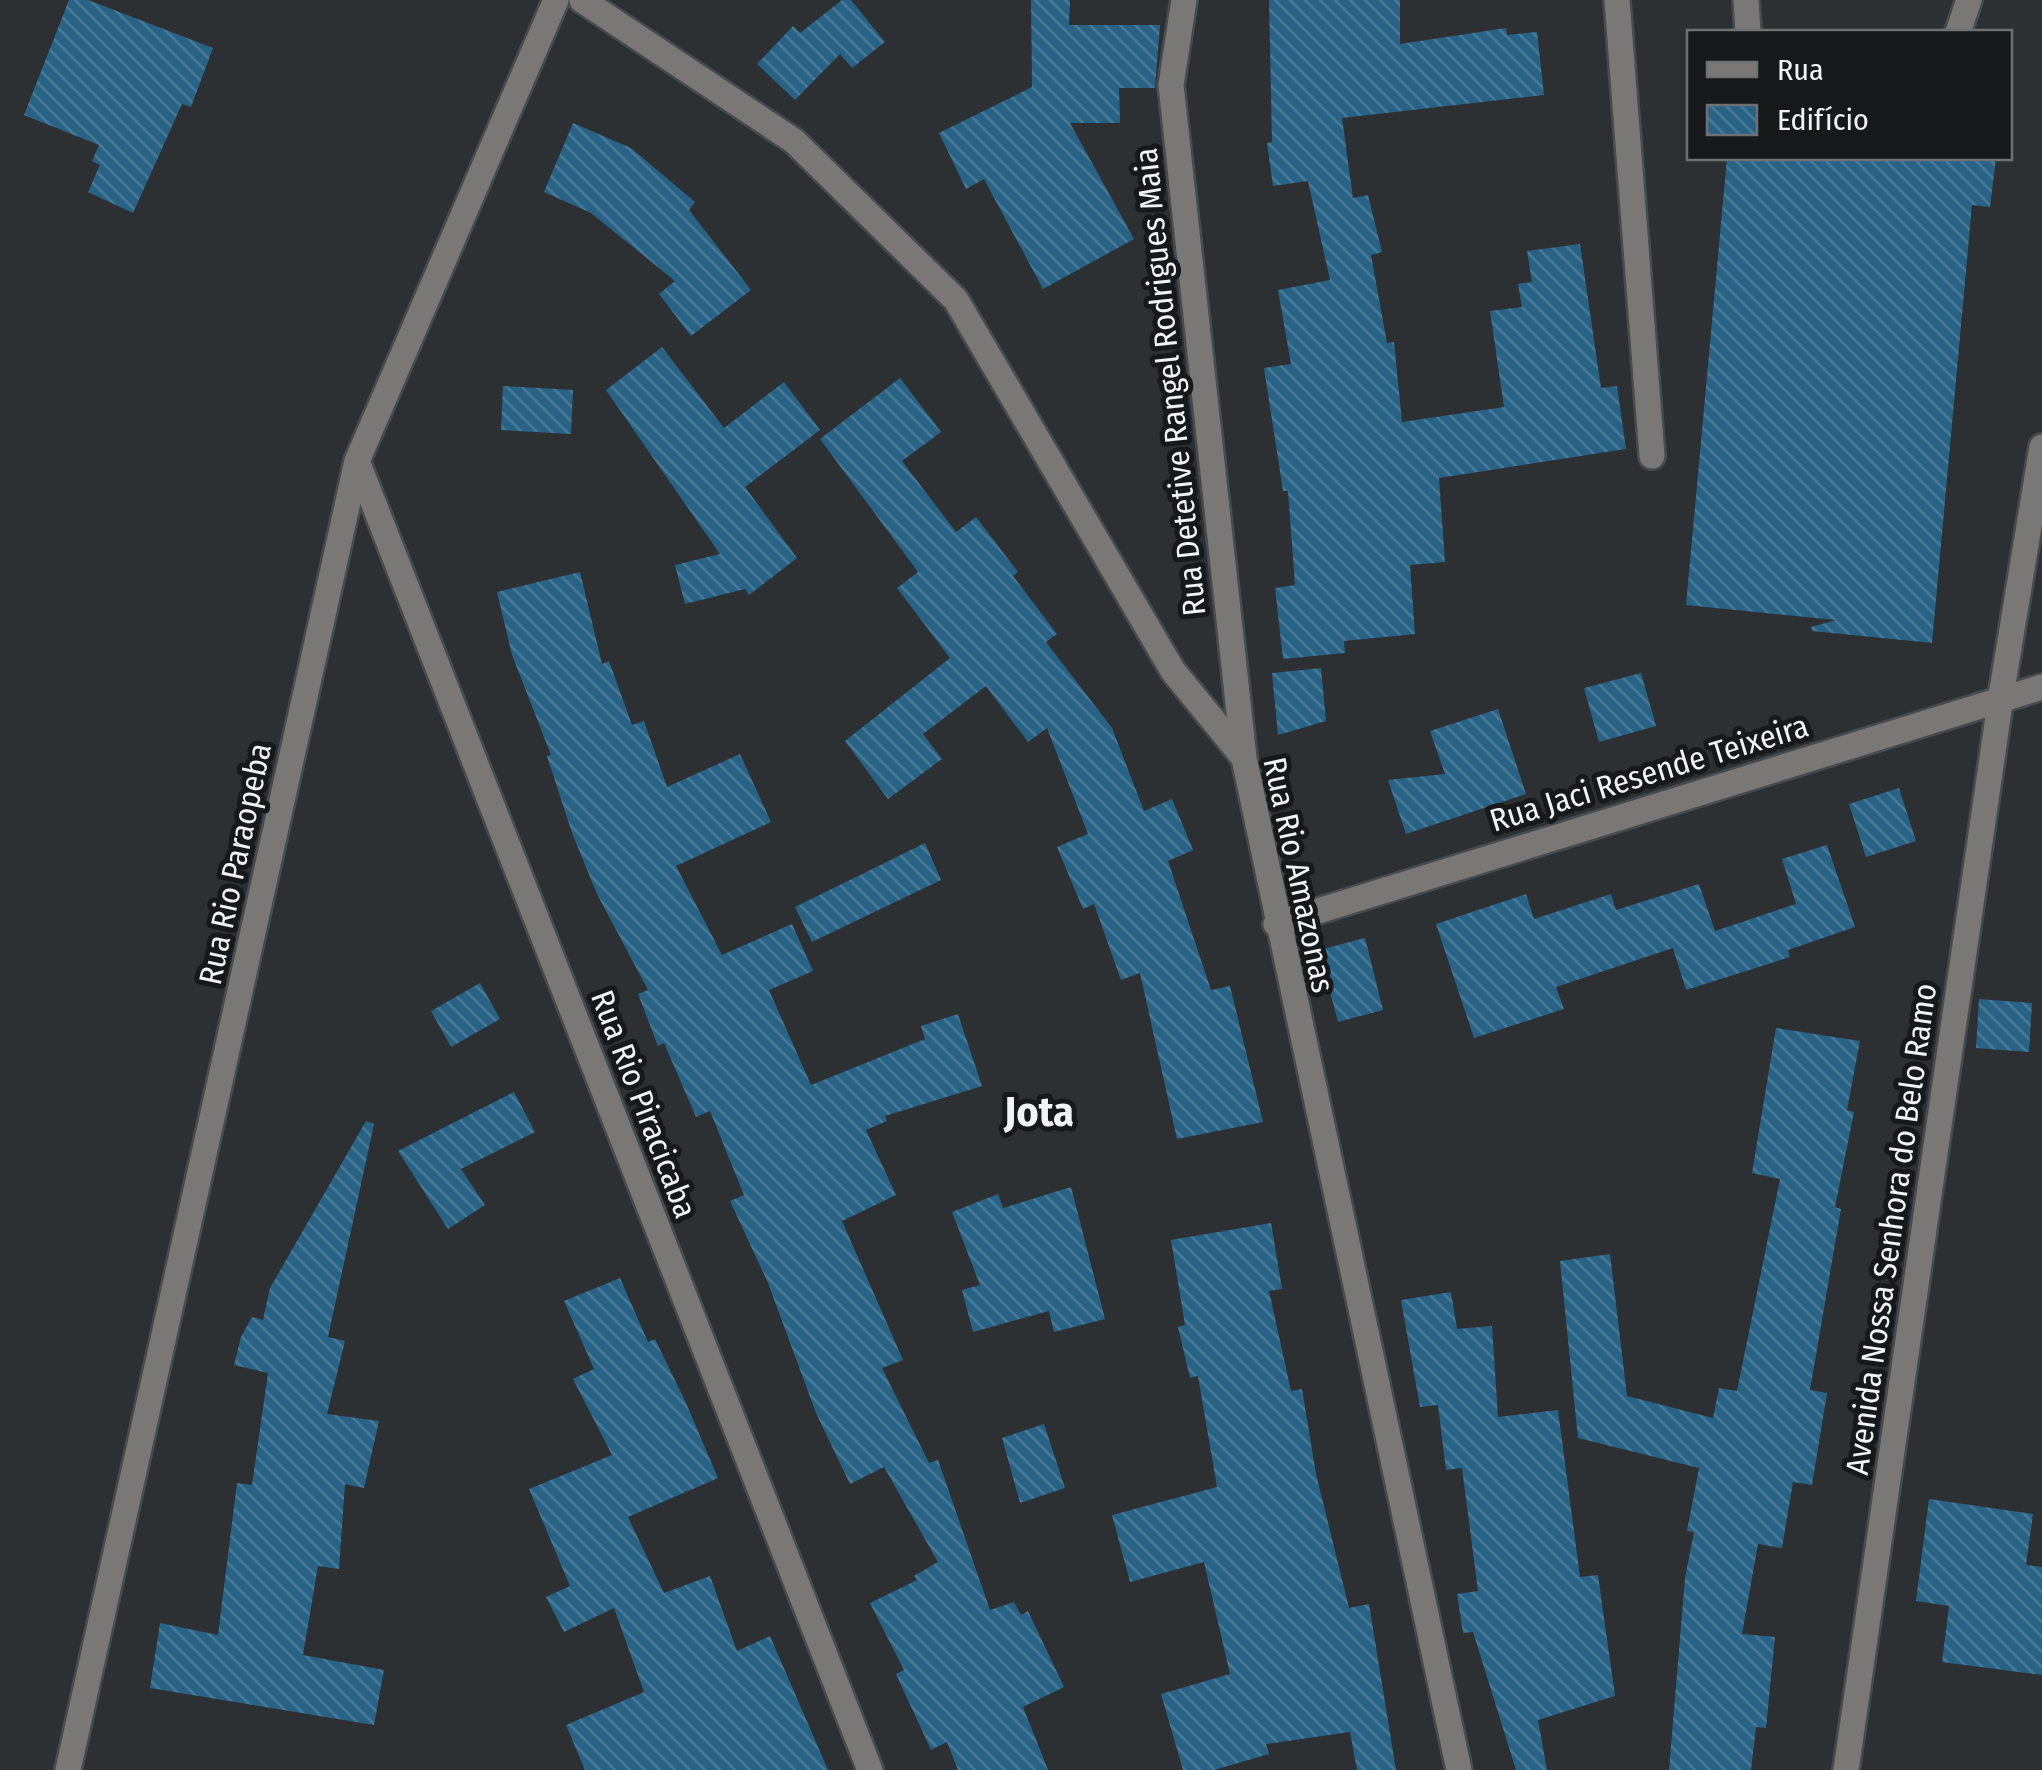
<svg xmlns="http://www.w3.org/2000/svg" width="2042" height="1770" viewBox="0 0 2042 1770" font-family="'Fira Sans Condensed',sans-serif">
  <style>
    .building { fill: url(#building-back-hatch) }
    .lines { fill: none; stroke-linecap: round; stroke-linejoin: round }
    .minor-casing { stroke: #484b4e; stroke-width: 30 }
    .minor { stroke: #7a7876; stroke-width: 25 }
    .labels { text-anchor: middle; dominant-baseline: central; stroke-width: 10; stroke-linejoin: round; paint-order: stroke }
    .street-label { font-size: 32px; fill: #f1f4f6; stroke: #161819 }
    .district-label { font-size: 42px; font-weight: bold; fill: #f1f4f6; stroke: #161819 }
  </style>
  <defs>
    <pattern id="building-back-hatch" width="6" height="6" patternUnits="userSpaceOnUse" patternTransform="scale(2.5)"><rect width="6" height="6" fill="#286386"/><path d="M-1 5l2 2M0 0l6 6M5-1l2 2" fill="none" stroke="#487a98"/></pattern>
  </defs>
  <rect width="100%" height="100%" fill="#2c3033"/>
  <path class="building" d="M69,0H88L213,48L191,107L182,104L133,213L88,192L100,165L92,161L99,145L24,115Z
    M842,0H851L885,42L852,68L840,54L795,100L757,64L793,26L800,33Z
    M1031,0H1070L1069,25H1160L1155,88H1119L1120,123H1070L1134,239L1043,289L984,179L966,189L939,133L1032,87Z
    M1269,0H1400V44L1506,28L1507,35L1537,32L1544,95L1342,118L1353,198L1368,195L1382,252L1371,255L1387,343L1394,342L1402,422L1504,407L1490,311L1522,307L1518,284L1532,282L1527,251L1580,244L1601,388L1617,386L1626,449L1439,478L1445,562L1410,565L1415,634L1344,641L1345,653L1283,659L1275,588L1295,585L1288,491H1283L1264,368L1291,364L1278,290L1330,280L1308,181L1273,186L1267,143L1272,142Z
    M573,123L631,148L695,202L689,210L751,290L691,336L659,294L675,281L591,213L544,192Z
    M1727,158H1996L1990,207L1972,205L1932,643L1812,631L1811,627L1836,620L1686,605Z
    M662,347L724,428L784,382L820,430L745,487L797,558L749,595L745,589L685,604L675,565L720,554L606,390Z
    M900,378L941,432L902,461L956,532L976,517L1018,572L1013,576L1057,634L1046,642L1112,728L1144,811L1172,799L1193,850L1168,861L1211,990L1230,986L1263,1122L1177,1139L1140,973L1121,980L1094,904L1083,909L1057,847L1088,834L1047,728L1028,742L986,686L923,734L942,759L888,799L845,741L950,658L897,588L918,572L820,439Z
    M503,386L573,390L571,434L501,430Z
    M580,572L602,664L609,661L632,725L644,721L667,787L740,754L771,822L676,866L722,955L792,924L813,971L769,990L811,1085L925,1039L921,1026L958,1014L982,1086L885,1116L887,1121L866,1130L896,1195L842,1221L903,1360L882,1368L929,1463L938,1460L990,1610L1014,1602L1021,1615L1028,1611L1064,1687L1023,1707L1048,1770H958L947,1742L931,1750L896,1674L904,1670L870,1603L917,1580L914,1576L938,1562L884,1467L850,1484L816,1413L768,1283L730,1201L744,1195L710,1111L696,1117L664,1043L658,1046L638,994L648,990L597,894L572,833L547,756L551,755L512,655L497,592Z
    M1321,668L1326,721L1278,735L1272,673Z
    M1641,673L1656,726L1599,742L1584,688Z
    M1498,709L1526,794L1406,834L1388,780L1445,774L1430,731Z
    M1899,788L1916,841L1866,857L1849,804Z
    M925,843L941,880L812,942L795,907Z
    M1827,845L1855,927L1788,950L1790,957L1686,990L1673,948L1556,987L1564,1009L1474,1038L1436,924L1526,894L1534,919L1611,894L1616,910L1699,884L1715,931L1796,904L1782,859Z
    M1365,938L1383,1010L1338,1022L1319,950Z
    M480,983L500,1019L451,1047L431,1011Z
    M1979,999L2032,1003L2029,1052L1976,1048Z
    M1776,1028L1860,1041L1847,1110L1854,1112L1835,1207L1841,1209L1810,1390L1827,1393L1812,1485L1793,1482L1782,1548L1758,1544L1742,1634L1775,1637L1766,1728L1756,1727L1751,1770H1669L1685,1578L1694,1532L1687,1531L1699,1468L1578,1438L1560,1261L1610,1254L1627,1396L1713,1418L1719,1388L1737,1391L1780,1179L1752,1173Z
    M514,1092L535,1132L461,1169L485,1205L448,1229L398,1151Z
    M366,1121L374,1124L328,1337L345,1341L327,1414L379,1421L364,1488L345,1484L339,1569L318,1566L303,1655L384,1670L374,1725L150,1688L160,1623L218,1635L237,1483L252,1485L268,1373L234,1365L241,1337L252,1317L263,1320L270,1288Z
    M1071,1187L1105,1319L1054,1332L1049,1311L973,1332L962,1290L980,1285L952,1212L998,1194L1003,1208Z
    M1271,1223L1282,1289L1269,1291L1291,1391L1302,1389L1316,1474L1349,1608L1369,1604L1396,1770H1357L1350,1732L1266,1744L1269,1754L1214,1770H1183L1161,1694L1230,1674L1204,1562L1130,1582L1112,1515L1217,1487L1198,1376L1190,1378L1178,1327L1185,1325L1171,1240Z
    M620,1278L648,1342L655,1339L686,1403L718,1478L628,1517L664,1593L710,1576L737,1651L770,1636L828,1770H585L566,1725L644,1692L614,1608L564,1632L546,1597L570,1586L529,1489L612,1455L573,1379L594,1369L564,1301Z
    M1451,1292L1457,1329L1492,1326L1498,1417L1558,1410L1580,1577L1598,1575L1615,1696L1538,1720L1547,1770H1516L1473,1632L1463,1633L1457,1594L1478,1591L1462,1468L1446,1470L1438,1405L1420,1407L1401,1300Z
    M1044,1424L1065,1488L1020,1503L1002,1438Z
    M1929,1499L2033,1514L2026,1565L2042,1567V1675L1942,1662L1949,1606L1916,1601Z"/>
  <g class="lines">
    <defs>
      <path id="minor" d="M582,0L794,141L956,300L1173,671L1244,758L1459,1770
        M1184,0L1171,85L1244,758
        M1617,0L1652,456
        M1746,0L1748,32
        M1958,32L1969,0
        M357,461L870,1770
        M1276,924L2042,687
        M68,1770L357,461L556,0
        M1846,1770L2001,696L2042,447"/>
    </defs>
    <use href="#minor" class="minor-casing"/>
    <use href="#minor" class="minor"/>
  </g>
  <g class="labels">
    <g class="street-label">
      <text transform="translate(1170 382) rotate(-96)">Rua Detetive Rangel Rodrigues Maia</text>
      <text transform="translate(1649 773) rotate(-17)">Rua Jaci Resende Teixeira</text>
      <text transform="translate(235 864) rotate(-78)">Rua Rio Paraopeba</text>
      <text transform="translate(1299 875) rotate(78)">Rua Rio Amazonas</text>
      <text transform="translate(644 1104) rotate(69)">Rua Rio Piracicaba</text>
      <text transform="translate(1891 1229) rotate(-82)">Avenida Nossa Senhora do Belo Ramo</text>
    </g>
    <g class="district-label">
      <text x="1039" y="1112">Jota</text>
    </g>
  </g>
  <rect x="1687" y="30" width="325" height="130" fill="#161819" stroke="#6e7071" stroke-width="2.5"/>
  <rect x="1707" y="62" width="50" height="15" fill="#7a7876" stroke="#6e7071" stroke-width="2.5"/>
  <text x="1777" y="80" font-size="30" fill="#f1f4f6">Rua</text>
  <rect x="1707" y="105" width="50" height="30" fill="url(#building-back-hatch)" stroke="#6e7071" stroke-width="2.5"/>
  <text x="1777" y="130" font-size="30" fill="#f1f4f6">Edifício</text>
</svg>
